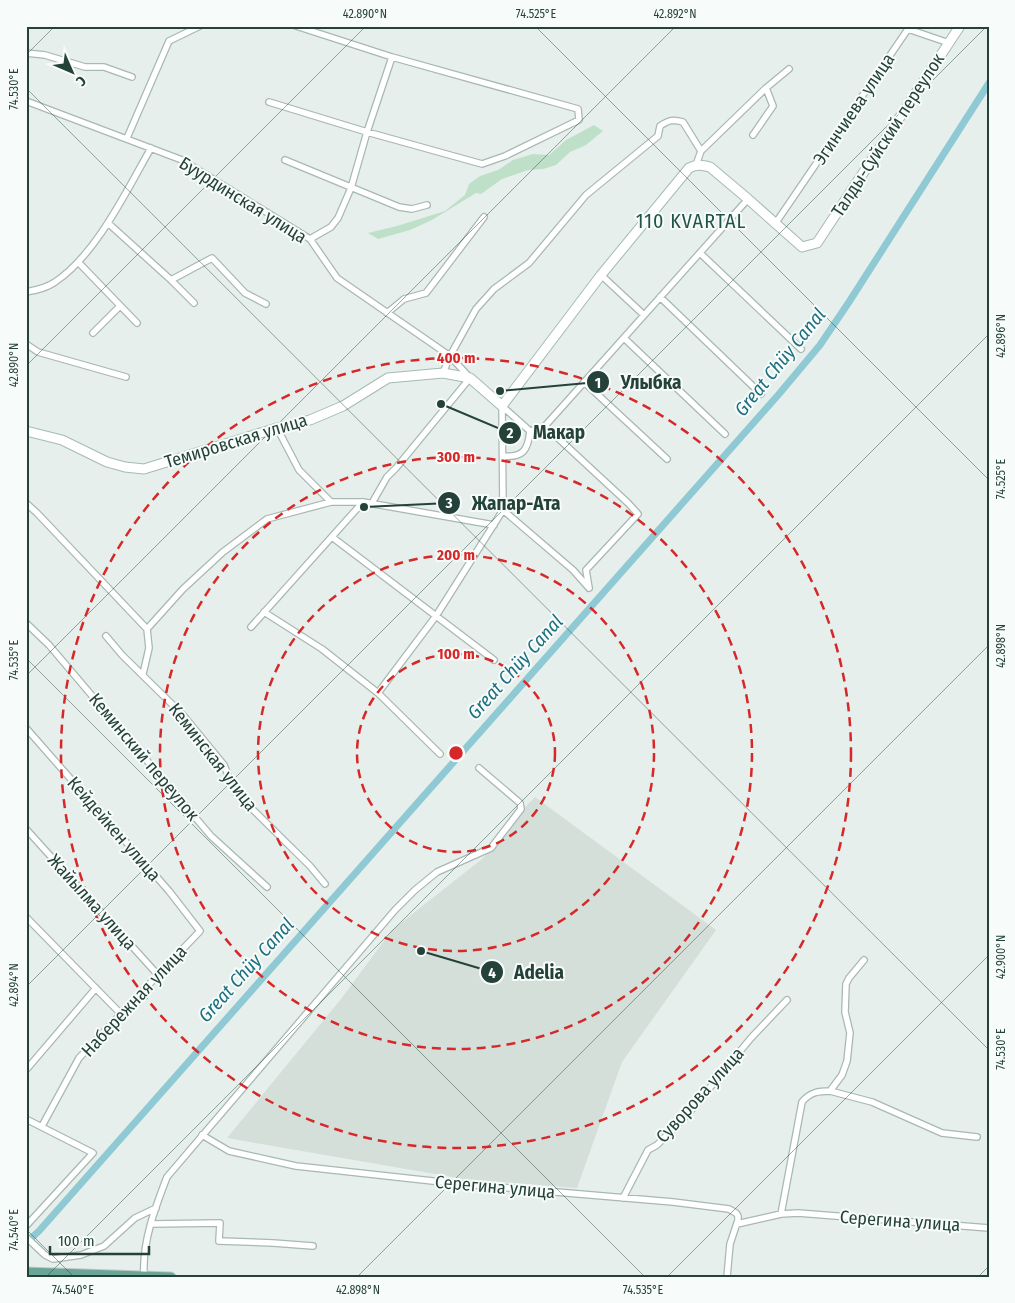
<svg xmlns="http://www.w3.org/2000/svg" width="1015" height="1303" viewBox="0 0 1015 1303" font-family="'Fira Sans Condensed',sans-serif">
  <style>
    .built { fill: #d4dfda }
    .green { fill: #bfe0c8 }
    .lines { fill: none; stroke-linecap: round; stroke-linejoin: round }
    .canal { stroke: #8ec9d4; stroke-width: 7 }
    .street-casing { stroke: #a8b8b2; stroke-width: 8 }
    .secondary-casing { stroke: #a4bbb3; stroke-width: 11 }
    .primary-casing { stroke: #c2cac8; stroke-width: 11 }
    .street { stroke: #fff; stroke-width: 5.5 }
    .secondary { stroke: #fff; stroke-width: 9 }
    .primary { stroke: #6aa596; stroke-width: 9 }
    .ticks { fill: none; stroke: #24423a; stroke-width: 1; stroke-opacity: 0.45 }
    .ring { fill: none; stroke: #d62828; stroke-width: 2.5; stroke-dasharray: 9 6 }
    .labels { text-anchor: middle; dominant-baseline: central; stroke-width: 4; stroke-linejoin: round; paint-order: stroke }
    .street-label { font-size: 18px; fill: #24423a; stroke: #f7fbf9 }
    .water-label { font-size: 19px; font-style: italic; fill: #1c6f80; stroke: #f7fbf9 }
    .quarter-label { font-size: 20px; letter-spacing: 1px; fill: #1f5548; stroke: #f7fbf9 }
    .centre { fill: #d62828; stroke: #f7fbf9; stroke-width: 2.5 }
    .ring-label { font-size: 15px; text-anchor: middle; font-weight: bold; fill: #d62828; stroke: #f7fbf9; stroke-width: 4; stroke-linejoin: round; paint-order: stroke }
    .leader { fill: none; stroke: #24423a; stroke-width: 2 }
    .callout-dot { fill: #24423a; stroke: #f7fbf9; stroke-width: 2 }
    .mark-label { font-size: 15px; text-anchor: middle; font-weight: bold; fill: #fff }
    .callout-label { font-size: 19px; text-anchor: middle; font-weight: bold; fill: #24423a; stroke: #f7fbf9; stroke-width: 4; stroke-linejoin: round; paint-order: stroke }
    .neatline { fill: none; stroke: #24423a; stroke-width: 2 }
    .ticks-label { font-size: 12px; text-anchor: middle; fill: #24423a }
  </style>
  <rect width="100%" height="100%" fill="#e6efeb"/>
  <path class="built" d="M535,797L716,930L622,1062L577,1188L464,1179L227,1138L341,999L392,930L482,859L497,843L521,811Z"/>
  <path class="green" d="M594,125L603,131L586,145L570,152L556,165L543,169L528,170L502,179L481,194L476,193L432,220L410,230L378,239L368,233L397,226L445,211L465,195L469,184L480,176L498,170L513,160L533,154L549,155L566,140Z"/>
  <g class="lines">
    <path class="canal" d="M26,1243L39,1231L779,394L820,345L849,302L989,83"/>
    <defs>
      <path id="street" d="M26,53L45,55L85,67H104L132,77
        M26,101L182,160L310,239L337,278L450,356L470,378L396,468L387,477L372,503
        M269,102L367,132L482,164L505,156L579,120L578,109L392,57L296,26
        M753,135L773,106L766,88
        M127,138L169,41L200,26
        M285,160L399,207L412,209L427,205
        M696,165L701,151L766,88L789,69
        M108,223L171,280L194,303
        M775,224L908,29L949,43
        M310,239L331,227L338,218L351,188L367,132L392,57
        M700,253L801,349
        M79,263L137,323
        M601,275L644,315
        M171,280L212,258L245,293L266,304
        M26,292C36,290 47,288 55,282C96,255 127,190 151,148
        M660,297L761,394
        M387,313L404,299L426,293L484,217
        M93,333L120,306
        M624,338L725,434
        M26,344L38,352L126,377
        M443,373L450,356L476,309L494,289L529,263L586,195L658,136L660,126C669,120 673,119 683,122L701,151
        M584,382L667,459
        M502,406L530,431
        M545,426L628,503L638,514L586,570L589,588
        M277,428L299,470L331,502
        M530,431L545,426L748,199
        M503,456C523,458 528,450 530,431
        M26,503L37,513L147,629L149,648L143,674
        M503,510L573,570L589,588
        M332,537L494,660
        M264,612L322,649L378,693L440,754
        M26,623L49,645L211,836L267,887
        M251,627L363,502
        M147,629L183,589L223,552L267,519L331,502H363L494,525
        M106,636L122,655L183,715L224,765L235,792L310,866L325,884
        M378,693L436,616L503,510L502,406
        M26,728L169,891L200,931L79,1058L42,1126
        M26,829L158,975
        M26,917L121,1014
        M26,1070L96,988
        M830,1091L872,1102L942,1133L977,1137
        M26,1119L93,1153L26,1226
        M202,1135L229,1151L296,1166L451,1183L673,1202L729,1209L736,1213L738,1216V1220L730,1244L727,1277
        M623,1198L648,1150L657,1145L688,1114L751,1038L787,1000
        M781,1214L802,1102C810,1092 819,1091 830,1091L842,1075L847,1061L850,1033L845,1012L846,984L849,978L864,960
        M151,1224L220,1223L219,1241L273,1243L313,1246
        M737,1224L781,1214L798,1213L989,1228
        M26,1237L45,1255L53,1259L81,1255L104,1246L135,1218L156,1208
        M144,1276C142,1242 155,1208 167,1177L395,910L415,890L437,872L491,848L521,809L520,803L479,768"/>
      <path id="secondary" d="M26,431L62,440L107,462L125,467L144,469L277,428L310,420L343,406L388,378L443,373L470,378L502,406L601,275L689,168C697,164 702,165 710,167L748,199L802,247L817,243L960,26"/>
      <path id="primary" d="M26,1272L171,1277"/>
    </defs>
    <use href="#street" class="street-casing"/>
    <use href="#secondary" class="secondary-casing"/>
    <use href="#primary" class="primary-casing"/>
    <use href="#street" class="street"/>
    <use href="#secondary" class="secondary"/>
    <use href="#primary" class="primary"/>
  </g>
  <path class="ticks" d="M535,26L989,480M26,55L55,26M26,88L989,1050M26,366L366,26M26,658L645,1277M26,676L676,26M26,987L987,26M26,1229L74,1277M46,1277L989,334M357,1277L989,645M667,1277L989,955M978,1277L989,1266"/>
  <g class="ring">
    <circle cx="456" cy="753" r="99"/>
    <circle cx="456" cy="753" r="198"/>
    <circle cx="456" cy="753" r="296"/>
    <circle cx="456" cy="753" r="395"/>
  </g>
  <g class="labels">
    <g class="street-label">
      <text transform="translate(854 109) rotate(-56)">Эгинчиева улица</text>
      <text transform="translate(888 135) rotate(-57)">Талды-Суйский переулок</text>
      <text transform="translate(243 200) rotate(32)">Буурдинская улица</text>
      <text transform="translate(236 441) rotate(-17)">Темировская улица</text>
      <text transform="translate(144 757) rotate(50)">Кеминский переулок</text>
      <text transform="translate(213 757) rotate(52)">Кеминская улица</text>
      <text transform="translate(114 829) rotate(49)">Кейдейкен улица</text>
      <text transform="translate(92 902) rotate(48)">Жайылма улица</text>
      <text transform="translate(134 1001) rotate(-47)">Набережная улица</text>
      <text transform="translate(700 1095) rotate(-48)">Суворова улица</text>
      <text transform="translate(495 1187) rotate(5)">Серегина улица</text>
      <text transform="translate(900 1221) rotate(4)">Серегина улица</text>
    </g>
    <g class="water-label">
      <text transform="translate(780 362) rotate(-51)">Great Chüy Canal</text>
      <text transform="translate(515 667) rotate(-48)">Great Chüy Canal</text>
      <text transform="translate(246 970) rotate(-48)">Great Chüy Canal</text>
    </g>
    <g class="quarter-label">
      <text x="691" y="221">110 KVARTAL</text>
    </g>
  </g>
  <circle cx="456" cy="753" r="8" class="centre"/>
  <g class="ring-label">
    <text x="456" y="363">400 m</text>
    <text x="456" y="462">300 m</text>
    <text x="456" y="560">200 m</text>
    <text x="456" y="659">100 m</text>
  </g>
  <path class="leader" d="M500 391L598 382M441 404L510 433M364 507L449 503M421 951L492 972"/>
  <g class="callout-dot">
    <circle cx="500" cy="391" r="5"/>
    <circle cx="441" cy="404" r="5"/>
    <circle cx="364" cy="507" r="5"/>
    <circle cx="421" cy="951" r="5"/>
    <circle cx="598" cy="382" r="12"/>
    <circle cx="510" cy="433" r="12"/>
    <circle cx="449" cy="503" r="12"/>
    <circle cx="492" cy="972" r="12"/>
  </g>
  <g class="mark-label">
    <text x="598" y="388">1</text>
    <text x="510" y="438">2</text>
    <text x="449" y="508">3</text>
    <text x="492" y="978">4</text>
  </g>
  <g class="callout-label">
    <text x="651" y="389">Улыбка</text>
    <text x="559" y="439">Макар</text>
    <text x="516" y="510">Жапар-Ата</text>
    <text x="539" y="979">Adelia</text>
  </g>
  <rect width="1015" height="1303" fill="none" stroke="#f7fbf9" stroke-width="55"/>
  <g transform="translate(72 72) rotate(135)" stroke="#f7fbf9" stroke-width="4" paint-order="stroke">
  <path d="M0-4L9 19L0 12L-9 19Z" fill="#24423a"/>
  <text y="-8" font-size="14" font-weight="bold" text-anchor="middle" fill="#24423a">С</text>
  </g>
  <path d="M50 1246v8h99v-8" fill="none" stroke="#24423a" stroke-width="2.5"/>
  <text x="58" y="1246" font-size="15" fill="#24423a" stroke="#f7fbf9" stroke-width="4" paint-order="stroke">100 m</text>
  <rect x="28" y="28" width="960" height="1248" class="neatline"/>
  <g class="ticks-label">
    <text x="365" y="18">42.890°N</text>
    <text x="536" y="18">74.525°E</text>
    <text x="675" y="18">42.892°N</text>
    <text transform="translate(14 89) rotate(-90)" y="4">74.530°E</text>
    <text transform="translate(1001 336) rotate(-90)" y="4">42.896°N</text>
    <text transform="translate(14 365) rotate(-90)" y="4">42.890°N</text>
    <text transform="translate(1001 479) rotate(-90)" y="4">74.525°E</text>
    <text transform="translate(1001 646) rotate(-90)" y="4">42.898°N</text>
    <text transform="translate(14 660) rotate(-90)" y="4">74.535°E</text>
    <text transform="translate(1001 957) rotate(-90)" y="4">42.900°N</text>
    <text transform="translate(14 985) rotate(-90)" y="4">42.894°N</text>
    <text transform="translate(1001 1049) rotate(-90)" y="4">74.530°E</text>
    <text transform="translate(14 1230) rotate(-90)" y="4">74.540°E</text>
    <text x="73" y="1294">74.540°E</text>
    <text x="358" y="1294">42.898°N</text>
    <text x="643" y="1294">74.535°E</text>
  </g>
</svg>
